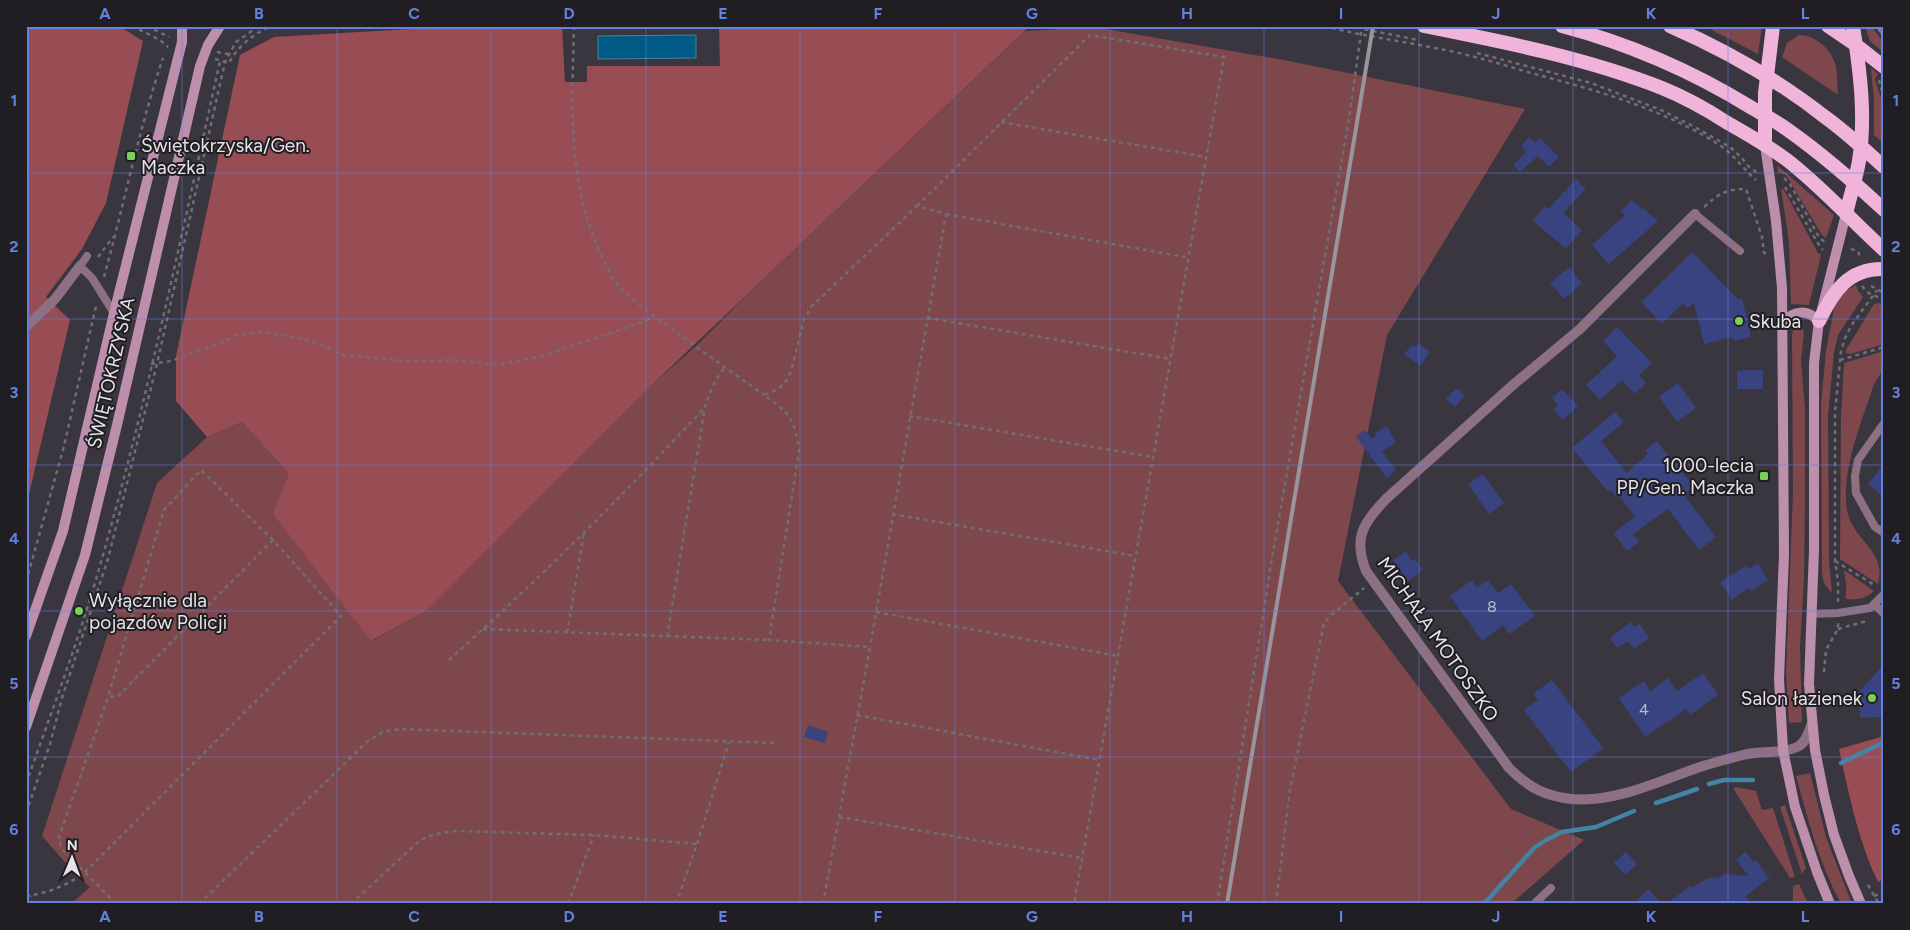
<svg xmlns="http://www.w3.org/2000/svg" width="1910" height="930" viewBox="0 0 1910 930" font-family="Figtree,sans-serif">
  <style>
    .green { fill: #7e474c }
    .forest { fill: #984c54 }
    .water { fill: #005a86; stroke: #4583a4 }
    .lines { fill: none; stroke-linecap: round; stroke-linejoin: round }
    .stream { stroke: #4583a4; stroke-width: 4.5 }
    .building { fill: #384380 }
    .path { stroke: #716d75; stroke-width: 2.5; stroke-dasharray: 4 4; stroke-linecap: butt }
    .service { stroke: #8e7083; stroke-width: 8 }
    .minor { stroke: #8e7083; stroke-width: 10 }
    .secondary { stroke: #be8fad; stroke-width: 10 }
    .trunk { stroke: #f0b4da; stroke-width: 14 }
    .rail { stroke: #98959c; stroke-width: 4 }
    .grid { fill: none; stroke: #6382de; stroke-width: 1; stroke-opacity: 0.55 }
    .poi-dot { fill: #78d258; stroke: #201e22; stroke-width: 2 }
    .labels { text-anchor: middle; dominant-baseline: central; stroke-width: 4; stroke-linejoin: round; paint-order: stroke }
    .number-label { font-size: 16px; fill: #babbcf }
    .poi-label { font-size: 19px; fill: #e6e3e9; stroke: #201e22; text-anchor: start }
    .street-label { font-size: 19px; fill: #e6e3e9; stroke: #201e22 }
    .neatline { fill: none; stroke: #6382de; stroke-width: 2 }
    .grid-label { font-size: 16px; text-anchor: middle; font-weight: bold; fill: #6382de }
  </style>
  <rect width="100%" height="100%" fill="#3a363f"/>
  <path class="green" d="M1704,26H1762L1758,54Z
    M1865,26H1871L1884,43V53L1870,41Z
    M1094,27L1284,60L1525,109L1387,335L1338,581L1511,809L1584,840L1511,904H71L90,887L79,878L42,836L157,483L207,437L242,422L289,474L372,641L428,610L653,384L696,346L751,291L1025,31Z
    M1799,35C1815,35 1830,48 1835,63C1838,72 1837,85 1838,95L1782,57L1787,43Z
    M1871,68L1878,74L1875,79L1884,108V144L1874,135V101Z
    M1777,165L1834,215L1826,238L1822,235L1788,178L1784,174L1778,172Z
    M1781,188L1784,190L1818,253L1821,255L1809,305L1791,304L1789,242Z
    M1856,285L1858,291L1863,297L1838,335L1834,352L1828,416L1829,562L1832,593L1824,583L1822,574L1821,404L1826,351L1835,303L1846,290Z
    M1880,303L1884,304V344L1850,354L1846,353V350L1874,304Z
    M1799,327L1803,329L1804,333L1801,361L1805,408V492L1804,579L1800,647L1802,722L1789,723L1786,673L1793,493L1792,335L1793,331Z
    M1884,351C1884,356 1885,362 1884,367C1882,374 1875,380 1873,387C1861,423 1841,472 1847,510C1852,541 1887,549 1878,584L1840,559L1841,418L1844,363Z
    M1844,570L1874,591C1865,599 1858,600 1846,599V583Z
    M1810,773L1826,837L1852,904H1841C1819,863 1808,820 1796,776Z
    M1736,787L1756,791L1762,810L1773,808L1795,877L1790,878L1733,788Z
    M1785,805L1806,868L1802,874L1780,807Z
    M1799,884L1808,904H1793V886Z"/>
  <path class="forest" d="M26,26H119L143,41L106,203L82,249L46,297L70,320L26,507Z
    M462,26H562L565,82H587V66H720L719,26H1030L653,384L428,610L371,641L273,514L289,474L242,422L207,437L176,401V356L240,55L274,37Z
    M1884,736V879L1878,882C1858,841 1849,794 1839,749Z"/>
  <path class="water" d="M696,35V58L598,59V36Z"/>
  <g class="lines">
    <path class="stream" d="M1841,763L1884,742
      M1709,784L1724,780H1753
      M1656,803L1697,789
      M1484,904L1534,848L1546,840L1562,832L1596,827L1634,811"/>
  </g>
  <path class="building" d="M1529,137L1535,143L1540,138L1559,157L1549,167L1538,156L1520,172L1513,165L1526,152L1521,146Z
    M1576,179L1586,189L1563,213L1582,230L1566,249L1533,221L1545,206L1548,209Z
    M1632,200L1642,209L1643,208L1658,221L1609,264L1592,245L1625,215L1621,211Z
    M1692,252L1738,299L1742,298L1751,337L1734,341L1733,337L1704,344L1694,303L1687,308L1683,303L1662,324L1641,302Z
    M1569,267L1582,283L1564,299L1550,283Z
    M1617,327L1652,363L1639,375L1646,383L1635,394L1622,380L1600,400L1586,385L1617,356L1603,341Z
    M1418,343L1430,352L1420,366L1404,354L1412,345L1415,347Z
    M1748,370H1763V389H1737V371Z
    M1678,383L1696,408L1677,422L1659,397Z
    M1456,388L1465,395L1455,407L1446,399Z
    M1562,389L1578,406L1563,420L1554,410L1558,405L1552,398Z
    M1615,412L1624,422L1601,441L1627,473L1648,454L1645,451L1656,441L1694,486L1684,495L1716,537L1699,550L1668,509L1633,534L1639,542L1627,551L1613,533L1635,517L1619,495L1616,497L1610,489L1608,492L1572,448Z
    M1387,426L1396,443L1382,451L1396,470L1387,478L1371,457L1369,459L1370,455L1356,437L1365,430L1372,439L1376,436L1375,433Z
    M1884,464V497L1868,484Z
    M1483,474L1504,503L1489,514L1468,484Z
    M1406,551L1412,561L1415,559L1423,570L1408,581L1393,560Z
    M1758,563L1768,580L1751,591L1749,588L1732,600L1720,582L1746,566L1749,569Z
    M1472,580L1477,588L1488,580L1498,593L1511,584L1535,616L1509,634L1503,625L1482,641L1450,596Z
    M1631,622L1634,627L1640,624L1649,638L1634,649L1628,641L1617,648L1610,638Z
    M1884,664V717L1861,718L1859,709L1861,705L1860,691Z
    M1703,673L1718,695L1690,715L1686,709L1645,737L1619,698L1644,681L1650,691L1668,678L1677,691Z
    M1552,680L1603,748L1571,772L1524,710L1538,700L1533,694Z
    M808,725L828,732L825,743L804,737Z
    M1626,852L1637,864L1625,875L1614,863Z
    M1745,852L1754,862L1756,860L1768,877H1771L1746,896L1751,904H1666L1690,886L1692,888L1706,879L1715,877L1717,879L1724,874L1749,876L1736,860Z
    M1649,889L1661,904H1632Z"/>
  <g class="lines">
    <path class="path" d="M132,26L160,40L168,47
      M147,26L169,37
      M574,26C572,104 567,185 602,257C608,268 612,280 621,289C636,304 655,317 672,329C702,351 733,373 764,395
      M1324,26C1366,37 1409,42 1450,51C1478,57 1504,65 1531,73C1595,90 1661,108 1718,144C1735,155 1742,168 1756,180
      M1349,26L1418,40
      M217,52L228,54
      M1477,53L1591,83L1661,110L1691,125L1730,147L1741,157L1750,168L1758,173
      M215,59L229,63C238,46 254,33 272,26
      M1879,80L1884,98
      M1001,122L1206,157
      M1784,178L1790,184L1820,239L1826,242
      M1785,187L1819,245L1823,250
      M917,206L1090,35L1224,57L1074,904
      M1704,207C1719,194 1725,189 1746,189L1762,237L1764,253H1766
      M946,214L1190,258
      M1851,249L1858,251L1860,257
      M98,257L113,237
      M104,277C124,204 139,129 163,58
      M1862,286L1867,292L1884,300
      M1871,286L1884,293
      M927,318L1171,359
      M1840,360L1884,347
      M151,364L171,361L218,344L237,335L262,332L303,339L323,345L342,355L405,361L458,360L498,365L543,356L643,322L654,316
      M909,416L1152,457
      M892,514L1135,556
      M1835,561L1876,586
      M26,582L64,446L96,306
      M1838,602V581L1835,561V412L1841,351L1845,338L1851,326L1877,290
      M876,612L1118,656
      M483,629L769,640
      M1838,629L1867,621
      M567,633L584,533
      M667,637L705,407C710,391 715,380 725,367
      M449,660C538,580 624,495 705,407
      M1824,672L1826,650L1838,629V623
      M857,715L1099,760
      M26,784C52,710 80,637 101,562C148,397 183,228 220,61
      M26,813L50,744L62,698L108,559L157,364L225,62L236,42L259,26
      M839,817L1082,858
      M1868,885L1879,904
      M26,896C46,894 71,884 86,871L341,616L273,540L201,470L164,510L108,697
      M1874,896L1884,892
      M26,903L31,896
      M116,904L61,848L59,837L108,697L118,696L273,540
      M199,904L368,741L383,732L400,729L775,743
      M351,904L420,840L435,834L456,831L594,835L697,844
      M568,904L594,835
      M676,904L697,844L729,742
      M823,904L870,647L769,640L799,451C795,420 790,413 764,395L778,389L786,381L791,372L804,319L811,307L917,206L946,214L870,647
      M1217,904L1273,552L1349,119L1362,26
      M1276,904L1290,789L1324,623L1330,616L1364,588"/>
    <path class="service" d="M1695,214L1740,251
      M87,256L80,266L92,278L114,313
      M1884,423L1858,460L1855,476L1856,493L1875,527L1884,533
      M1874,604L1884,614
      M1811,614L1838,613L1870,608L1884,594
      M1534,904L1551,888"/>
    <path class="minor" d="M1881,26L1884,30
      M1695,214L1580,329L1514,384L1386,499C1363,523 1353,538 1366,571L1509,768C1528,787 1544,796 1572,799C1615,803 1659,781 1700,767C1715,762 1731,758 1747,754C1763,751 1785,754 1799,746C1807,741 1809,731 1812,723
      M26,327L55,299L80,266"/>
    <path class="secondary" d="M1765,145L1776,221L1782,288L1784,555L1779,679L1783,750L1795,807L1817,872L1830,904
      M1846,214L1819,321L1814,363V550L1809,684L1815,750L1824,795L1834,835L1849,876L1861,904
      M1783,323C1793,310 1807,309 1819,321
      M26,636L63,531L114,313L182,42V26
      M26,727L85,555L117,425L200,66L208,45L220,26"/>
    <path class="trunk" d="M1424,26C1504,42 1586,58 1662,88C1684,97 1706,109 1726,122C1747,134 1767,145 1787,160C1822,187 1851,220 1884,250
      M1562,26C1630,44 1692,71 1752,108C1764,115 1777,122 1788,130C1822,154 1853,181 1884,210
      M1670,26C1725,50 1778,80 1825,117C1846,132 1865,150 1884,167
      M1828,26L1856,45L1884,67
      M1765,145V93L1773,26
      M1846,214C1850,196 1856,179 1859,161C1866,116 1860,71 1853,26
      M1819,321C1833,292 1848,268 1884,269"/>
    <path class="rail" d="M1227,904L1373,26"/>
  </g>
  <path class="grid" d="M182,26V904M337,26V904M491,26V904M646,26V904M800,26V904M955,26V904M1110,26V904M1264,26V904M1419,26V904M1573,26V904M1728,26V904M26,173H1884M26,319H1884M26,465H1884M26,611H1884M26,757H1884"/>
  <g class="poi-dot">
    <rect x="126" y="151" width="10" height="10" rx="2.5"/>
    <circle cx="1739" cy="321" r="5"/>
    <rect x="1759" y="471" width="10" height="10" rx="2.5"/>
    <circle cx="79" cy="611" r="5"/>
    <circle cx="1872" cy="698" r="5"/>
  </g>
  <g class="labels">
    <g class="number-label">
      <text x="1492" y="606">8</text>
      <text x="1644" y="709">4</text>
    </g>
    <g class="poi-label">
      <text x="141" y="145">Świętokrzyska/Gen.<tspan x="141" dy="22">Maczka</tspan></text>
      <text x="1749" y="321">Skuba</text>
      <text x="1754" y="465" text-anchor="end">1000-lecia<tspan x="1754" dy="22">PP/Gen. Maczka</tspan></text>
      <text x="89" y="600">Wyłącznie dla<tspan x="89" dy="22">pojazdów Policji</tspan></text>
      <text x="1862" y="698" text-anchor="end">Salon łazienek</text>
    </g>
    <g class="street-label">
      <text transform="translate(111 373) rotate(-77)">ŚWIĘTOKRZYSKA</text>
      <text transform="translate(1438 639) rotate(55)">MICHAŁA MOTOSZKO</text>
    </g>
  </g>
  <rect width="1910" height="930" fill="none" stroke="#201e22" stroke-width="55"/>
  <g transform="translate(72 858) rotate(1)" stroke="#201e22" stroke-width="4" paint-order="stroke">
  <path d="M0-4L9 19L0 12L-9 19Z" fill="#e6e3e9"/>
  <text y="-8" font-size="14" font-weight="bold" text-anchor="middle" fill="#e6e3e9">N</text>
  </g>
  <rect x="28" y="28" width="1854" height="874" class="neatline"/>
  <g class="grid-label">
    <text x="105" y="19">A</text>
    <text x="259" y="19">B</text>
    <text x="414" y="19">C</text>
    <text x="569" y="19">D</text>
    <text x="723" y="19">E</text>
    <text x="878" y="19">F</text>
    <text x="1032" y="19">G</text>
    <text x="1187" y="19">H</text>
    <text x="1341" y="19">I</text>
    <text x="1496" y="19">J</text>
    <text x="1651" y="19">K</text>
    <text x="1805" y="19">L</text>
    <text x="14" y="106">1</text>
    <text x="1896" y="106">1</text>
    <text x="14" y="252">2</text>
    <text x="1896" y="252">2</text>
    <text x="14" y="398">3</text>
    <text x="1896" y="398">3</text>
    <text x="14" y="544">4</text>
    <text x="1896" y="544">4</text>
    <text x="14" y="689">5</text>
    <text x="1896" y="689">5</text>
    <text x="14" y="835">6</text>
    <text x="1896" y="835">6</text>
    <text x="105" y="922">A</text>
    <text x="259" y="922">B</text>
    <text x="414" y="922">C</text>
    <text x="569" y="922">D</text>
    <text x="723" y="922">E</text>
    <text x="878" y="922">F</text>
    <text x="1032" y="922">G</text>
    <text x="1187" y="922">H</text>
    <text x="1341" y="922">I</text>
    <text x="1496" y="922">J</text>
    <text x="1651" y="922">K</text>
    <text x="1805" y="922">L</text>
  </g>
</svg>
